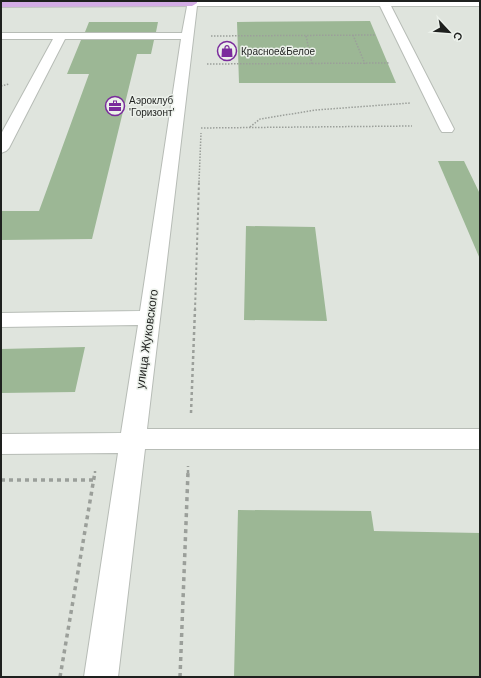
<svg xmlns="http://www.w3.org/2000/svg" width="481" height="678" viewBox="0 0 481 678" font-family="Helvetica,sans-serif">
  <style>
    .building { fill: #9cb795 }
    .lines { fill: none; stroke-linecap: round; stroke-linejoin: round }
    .minor-casing { stroke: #b7bcb6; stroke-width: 2 }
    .major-casing { stroke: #c0c1c0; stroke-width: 2 }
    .path-far3 { stroke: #9b9f9a; stroke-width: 1.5; stroke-dasharray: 1.5 1.5; stroke-linecap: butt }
    .path-far2 { stroke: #9b9f9a; stroke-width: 2; stroke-dasharray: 2.5 2.5; stroke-linecap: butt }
    .path-far1 { stroke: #9b9f9a; stroke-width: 2.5; stroke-dasharray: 3 3; stroke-linecap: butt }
    .path { stroke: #9b9f9a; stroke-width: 3.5; stroke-dasharray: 4 4; stroke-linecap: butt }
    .minor { fill: #fff; fill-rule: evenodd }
    .major { fill: #d3ace5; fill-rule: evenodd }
    .labels { text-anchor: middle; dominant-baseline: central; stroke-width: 3; stroke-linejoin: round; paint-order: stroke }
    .far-poi-label { font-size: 10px; fill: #1e201e; stroke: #ecf1eb; text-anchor: start }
    .street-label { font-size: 12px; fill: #1e201e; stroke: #ecf1eb }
  </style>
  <rect width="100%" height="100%" fill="#dfe4dd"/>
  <path class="building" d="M370,21L396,83H239L237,22Z
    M89,22H158L156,32H85Z
    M81,40H154L151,54H137L92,239L1,240V211H39L89,74H67Z
    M438,161H464L480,194V259Z
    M246,226L315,227L327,321L244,320Z
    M85,347L75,392L1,393V349Z
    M238,510L371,511L374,531L480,533V677H234Z"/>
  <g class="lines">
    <defs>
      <path id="minor" d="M188,1H480V6H391L454,129L452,132H442L440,129L380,6H197L147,429H480V449H145L118,677H84L118,453L1,454V434L121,433L138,325L1,327V313L140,311L181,39H65L9,148L6,151L1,153V134L53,39H1V33H182Z"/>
      <path id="major" d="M1,1H197V3L192,6L1,7Z"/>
    </defs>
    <use href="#minor" class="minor-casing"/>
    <use href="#major" class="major-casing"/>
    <path class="path-far3" d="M353,35L365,64
      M211,36L376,35
      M306,36L312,64
      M207,64L390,63
      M1,86L9,84
      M250,127L260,119L316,110L410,103
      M201,128L412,126
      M199,182L201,133"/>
    <path class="path-far2" d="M195,310L199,181"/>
    <path class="path-far1" d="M191,413L195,309
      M95,473V471
      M188,473V466"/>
    <path class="path" d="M1,480H93
      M60,677L95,472
      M180,677L188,472"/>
    <use href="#minor" class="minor"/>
    <use href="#major" class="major"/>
  </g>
  <defs>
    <symbol id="shop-ring" viewBox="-11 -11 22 22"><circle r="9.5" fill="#ecf1eb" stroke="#7a2b9c" stroke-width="1.5"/><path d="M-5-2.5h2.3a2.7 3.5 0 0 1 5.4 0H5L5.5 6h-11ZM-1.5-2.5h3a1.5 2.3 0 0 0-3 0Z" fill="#7a2b9c"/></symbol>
    <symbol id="office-ring" viewBox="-11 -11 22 22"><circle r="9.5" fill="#ecf1eb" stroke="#7a2b9c" stroke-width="1.5"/><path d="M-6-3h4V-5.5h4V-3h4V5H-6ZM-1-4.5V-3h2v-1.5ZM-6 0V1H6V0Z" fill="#7a2b9c"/></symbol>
  </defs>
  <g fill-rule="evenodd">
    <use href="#shop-ring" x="216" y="40" width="22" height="22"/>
    <use href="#office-ring" x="104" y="95" width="22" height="22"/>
  </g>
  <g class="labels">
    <g class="far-poi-label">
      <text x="241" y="51">Красное&amp;Белое</text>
      <text x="129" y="100">Аэроклуб<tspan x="129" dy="12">'Горизонт'</tspan></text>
    </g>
    <g class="street-label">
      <text transform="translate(147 339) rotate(-82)">улица Жуковского</text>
    </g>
  </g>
  <rect width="481" height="678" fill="none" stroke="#1e201e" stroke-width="4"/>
  <g transform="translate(449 32) rotate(116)" stroke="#ecf1eb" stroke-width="3" paint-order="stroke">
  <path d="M0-3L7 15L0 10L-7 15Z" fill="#1e201e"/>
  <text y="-6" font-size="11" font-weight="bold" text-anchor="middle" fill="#1e201e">С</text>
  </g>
</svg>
